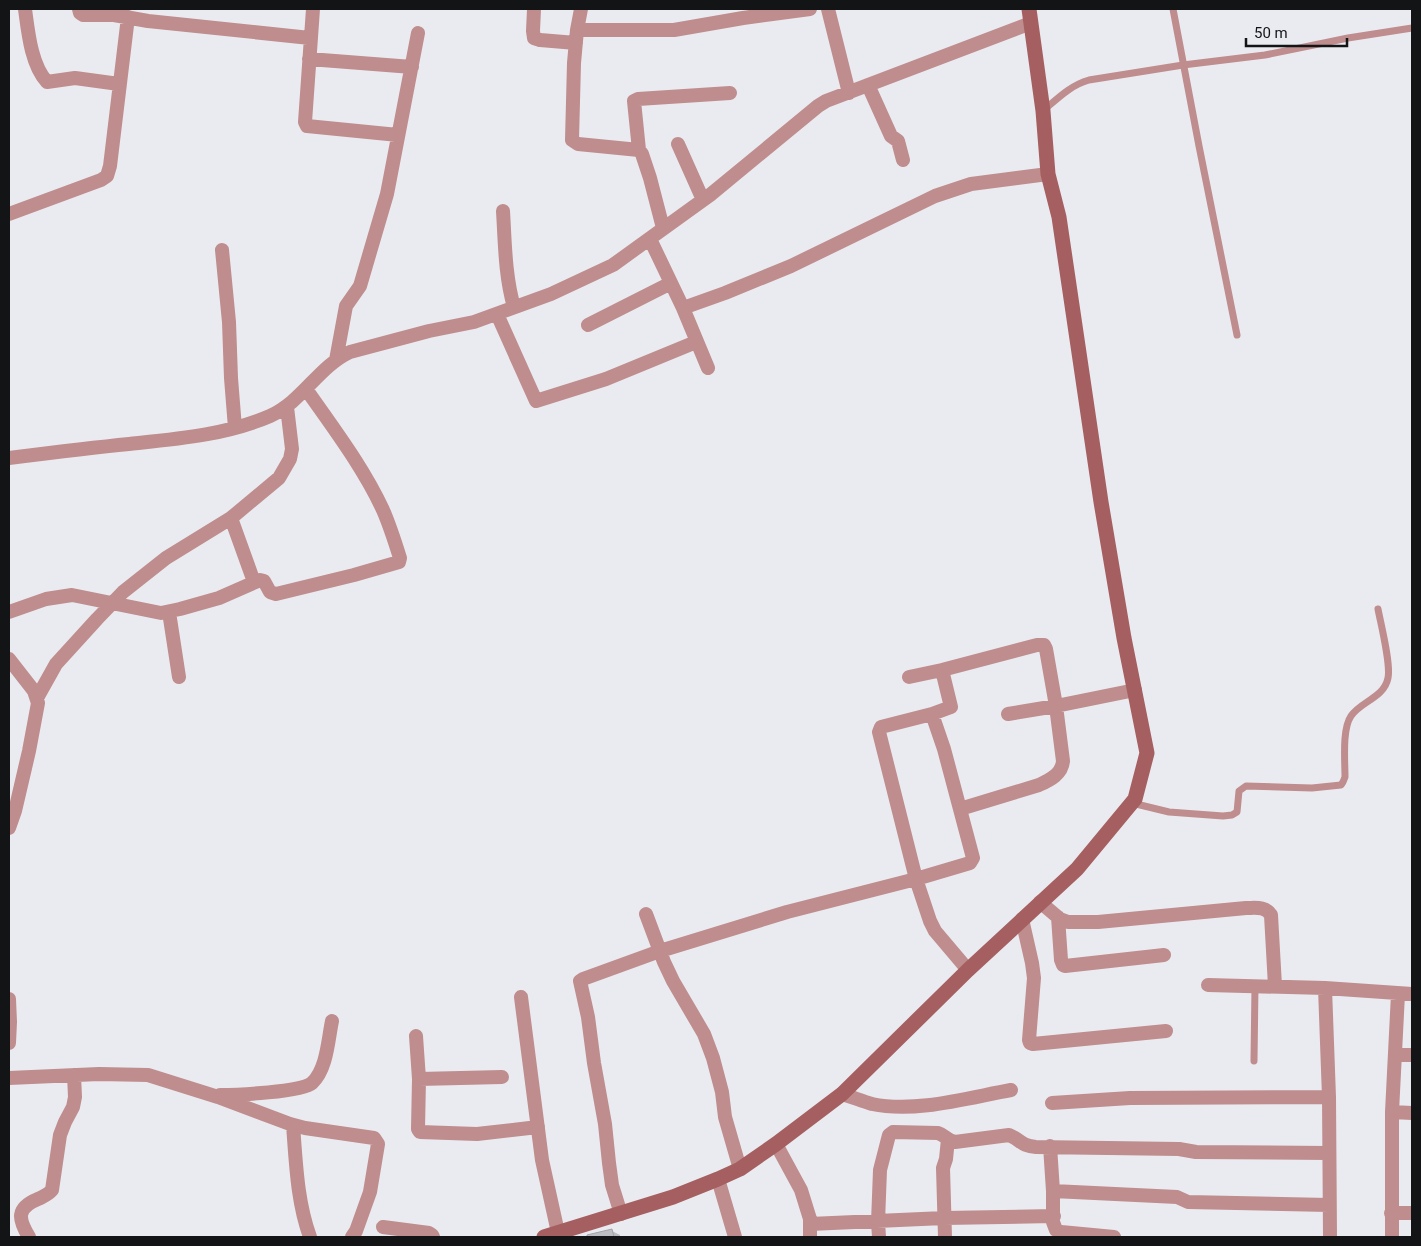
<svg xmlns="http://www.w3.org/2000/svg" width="1421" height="1246" viewBox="0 0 1421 1246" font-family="Roboto,sans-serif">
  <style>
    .shadow { fill: #0003 }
    .building { fill: #bcbec3; stroke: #a1a3a8 }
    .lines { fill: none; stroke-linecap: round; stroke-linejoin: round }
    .lane { stroke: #bf8d8d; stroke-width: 7 }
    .street { stroke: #bf8d8d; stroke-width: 14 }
    .secondary { stroke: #a55f60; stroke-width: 15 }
  </style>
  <rect width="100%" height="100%" fill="#eaebf1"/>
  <path class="shadow" d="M612,1231L620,1235V1237H588V1236Z"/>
  <path class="building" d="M612,1229L614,1237H587V1235Z"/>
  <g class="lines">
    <path class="lane" d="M1173,9L1199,146L1237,335
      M1044,110C1058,98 1071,85 1089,80L1183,65L1265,55L1348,38L1412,28
      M1132,803L1169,812L1223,816L1232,815L1237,812L1239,791L1246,786L1312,788L1341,785L1343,782L1345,777C1345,761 1342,729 1351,716C1361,701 1384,698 1388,678C1391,664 1381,625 1378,609
      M1254,1061L1255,986"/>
    <path class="street" d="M25,9C28,31 31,65 47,82L75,78L119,84
      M79,9L80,13L83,15H114L148,21L310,38
      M313,9L305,122L307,126L398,135
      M534,9L533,31L534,38L540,40L576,43
      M581,9L577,30L574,63L572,140L578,144L639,150L642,154L650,178L663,228
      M828,9L849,93
      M577,30H674L743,18L810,9
      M309,59L412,67
      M868,85L891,136L898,141L903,160
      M678,144L703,200
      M639,150L634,101L638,99L730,93
      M503,211C505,243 505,276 514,307
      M9,214L101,180L107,176L110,166L128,17
      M650,239L683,308L708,368
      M222,250L229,322L231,378L235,428
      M683,308L725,293L791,266L935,196L971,184L1048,174
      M497,314L536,401L606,379L696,342
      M588,325L671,283
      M336,360L346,306L360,286L387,194L418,33
      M9,458C49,453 89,448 129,444C177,439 226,435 270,416C303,401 318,367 350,352L429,331L474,322L551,294L613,265L710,195L818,106L826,101L1031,23
      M231,518L254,582
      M9,612L46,599L72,595L161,613L180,609L219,598L260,580L264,581L270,592L276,594L354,575L399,562L400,558C395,542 390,526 383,510C363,467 334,429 306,389
      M169,612L179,677
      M9,659L34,691L38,703L29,751L15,811L9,828
      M942,670L951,707L932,714L881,727L879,732L916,879L930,921L935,931L968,970
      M909,677L942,670L1037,645H1044L1046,649L1056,706L1063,761C1062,774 1050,780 1039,785L960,809
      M37,698L56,664L97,619L123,592L166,558L231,518L279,478L290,459L292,449L287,407
      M1008,714L1056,706L1135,690
      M1040,902L1060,919L1068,922H1098L1246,908C1256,908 1265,906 1271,915L1275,986
      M646,914L664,962L673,981L704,1034L713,1058L722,1092L725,1117L740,1169
      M1058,917L1061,960L1063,965L1065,966L1164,955
      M1022,919L1032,963L1034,978L1029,1040L1030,1043L1033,1044L1166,1031
      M1208,985L1325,988L1412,994
      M1325,988L1329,1097L1330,1237
      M521,997L542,1160L559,1237
      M9,999L10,1022L9,1043
      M416,1036L419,1079L418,1129L420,1132L477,1134L538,1127
      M1396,1055H1412
      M9,1078L99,1074L148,1075L218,1097L290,1124L305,1128L374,1138L378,1144L370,1192L356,1231L352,1237
      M419,1079L502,1077
      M842,1094C852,1097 862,1101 872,1104C916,1113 967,1098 1011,1090
      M220,1095C236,1095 302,1092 312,1083C327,1069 328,1040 332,1021
      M1052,1103L1130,1098L1329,1097
      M1392,1112L1412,1113
      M293,1125C296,1163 297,1201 310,1237
      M776,1144L801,1190L810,1219V1237
      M1050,1146L1053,1191V1222L1056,1230L1061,1232L1114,1237
      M718,1179L735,1237
      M1053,1191L1177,1197L1188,1202L1329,1205
      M1391,1213H1412
      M621,1214L612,1185L609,1163L605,1124L594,1063L588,1017L580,981L583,979L660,951L787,912L916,879L970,863L973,858L944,749L932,714
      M810,1224L944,1218L1054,1216
      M383,1227L429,1233L432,1235L433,1237
      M29,1237C18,1219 16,1208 38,1199C44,1196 48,1195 52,1190L60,1135L65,1122L73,1107L75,1097L74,1075
      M879,1237L878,1222L880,1170L889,1135L893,1132L938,1133C945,1135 948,1141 955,1142L1009,1135C1021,1140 1021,1146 1036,1147L1179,1149L1196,1152L1328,1153
      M945,1237L943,1168L946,1159L948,1139
      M1392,1237V1112L1398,994"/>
    <path class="secondary" d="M544,1237L673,1197L718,1179L740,1169L776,1144L842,1094L968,970L1077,869L1135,799L1147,753L1124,638L1101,502L1059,217L1048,174L1043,111L1029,9"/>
  </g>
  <rect width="1421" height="1246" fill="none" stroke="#131416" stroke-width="20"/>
  <path d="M1246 38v8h101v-8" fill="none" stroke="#131416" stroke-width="2.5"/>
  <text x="1254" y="38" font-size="15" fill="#131416" stroke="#eaebf1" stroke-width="4" paint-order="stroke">50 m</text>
</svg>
